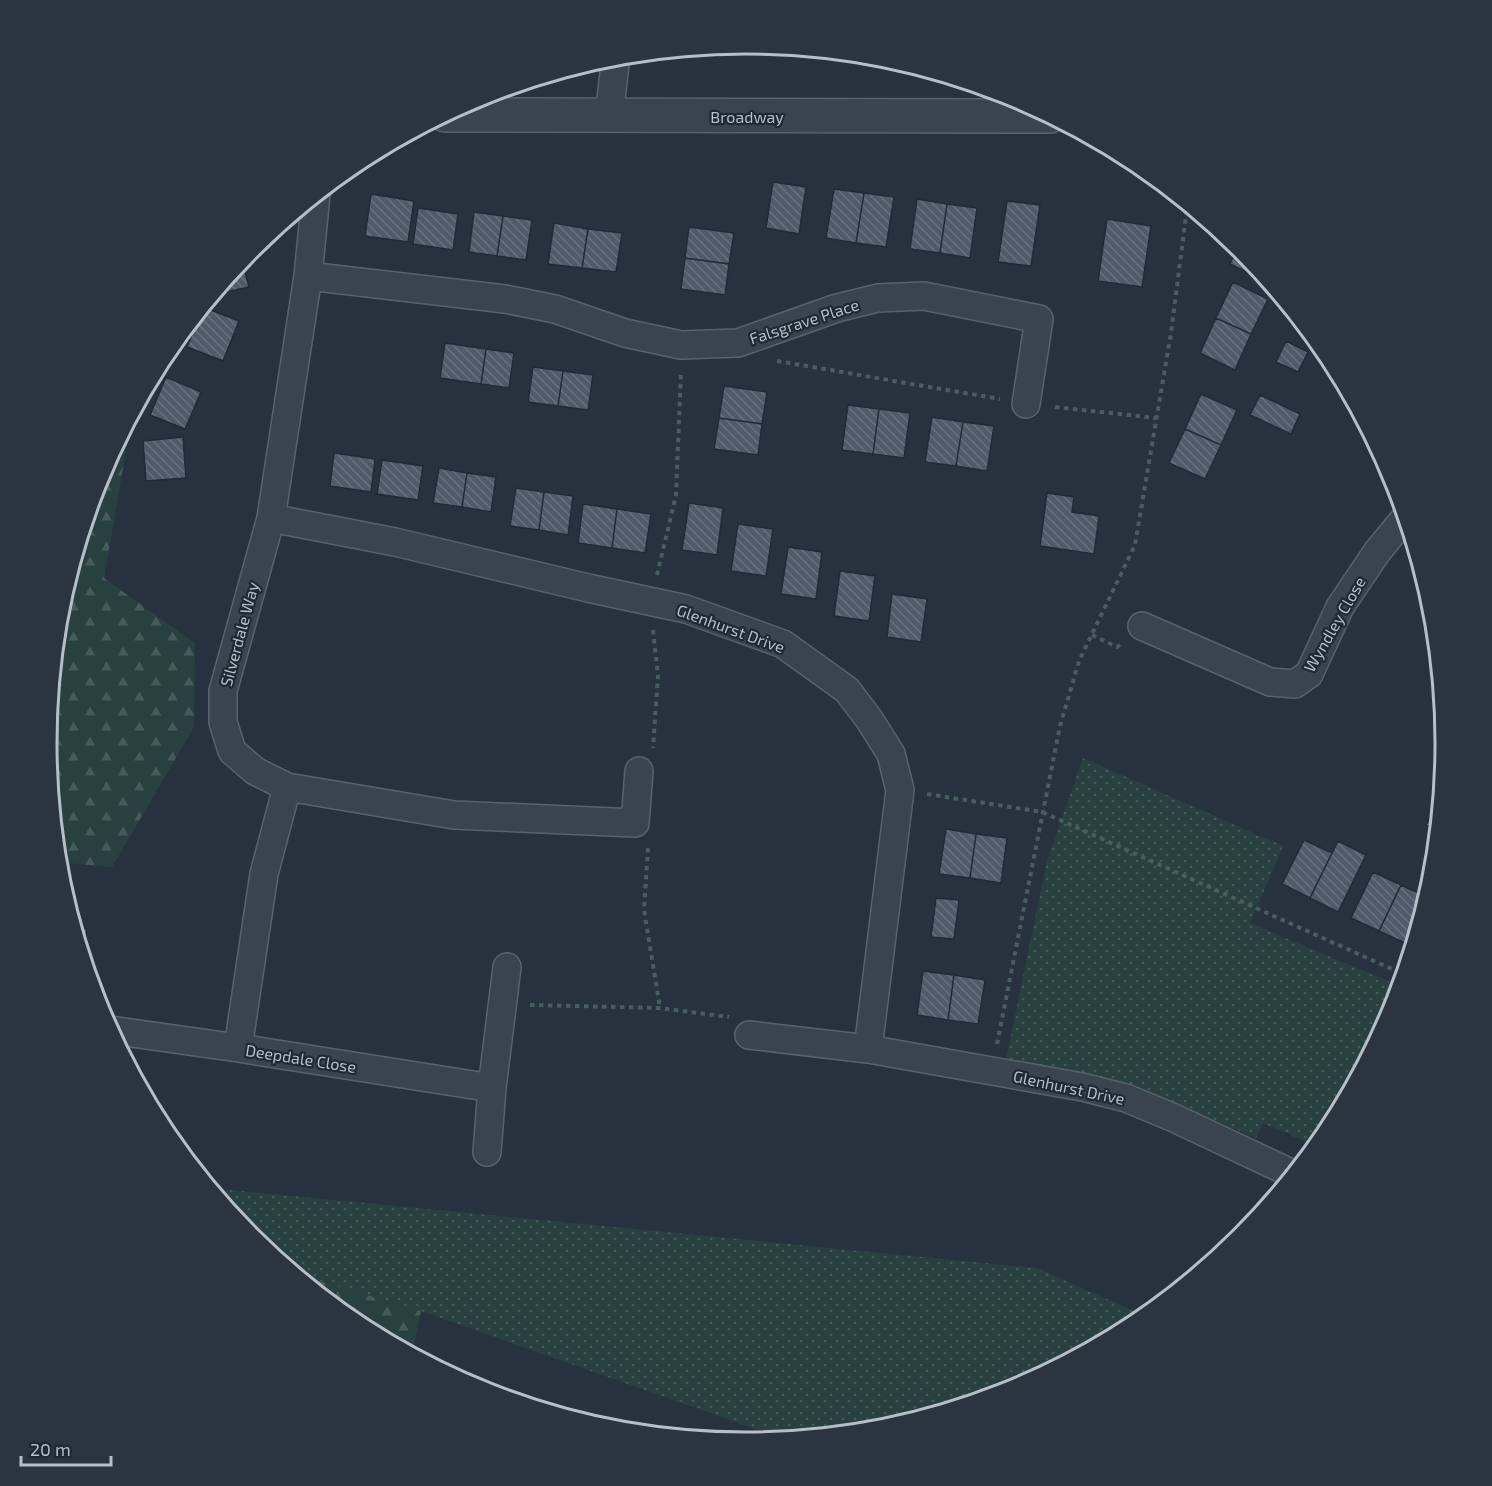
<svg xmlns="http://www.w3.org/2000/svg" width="1492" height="1486" viewBox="0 0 1492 1486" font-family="'Exo 2',sans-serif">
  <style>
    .grass { fill: url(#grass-dots) }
    .forest { fill: url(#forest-firs) }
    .building { fill: url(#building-back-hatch); stroke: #212b35; stroke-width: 1.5 }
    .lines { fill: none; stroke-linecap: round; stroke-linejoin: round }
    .minor-casing { stroke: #58626c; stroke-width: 30 }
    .tertiary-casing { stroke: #58626c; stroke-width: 36 }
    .path { stroke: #485d5e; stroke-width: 4; stroke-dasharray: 4.5 4.5; stroke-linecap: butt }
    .minor { stroke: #3a444e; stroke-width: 27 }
    .tertiary { stroke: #3a444e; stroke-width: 33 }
    .labels { text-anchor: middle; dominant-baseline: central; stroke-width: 4.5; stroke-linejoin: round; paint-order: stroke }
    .street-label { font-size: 16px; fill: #b6bfc9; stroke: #1f2933 }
    .rim { fill: none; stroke: #b6bfc9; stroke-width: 3 }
  </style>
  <defs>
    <pattern id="grass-dots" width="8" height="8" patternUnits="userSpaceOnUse" patternTransform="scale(1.5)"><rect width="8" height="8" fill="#294040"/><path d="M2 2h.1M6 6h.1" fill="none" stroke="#465a5a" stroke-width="1.8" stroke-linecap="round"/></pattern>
    <pattern id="forest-firs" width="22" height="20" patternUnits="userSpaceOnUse" patternTransform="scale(1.5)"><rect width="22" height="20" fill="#294040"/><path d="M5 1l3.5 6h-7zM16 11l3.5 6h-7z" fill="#465a5a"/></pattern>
    <pattern id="building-back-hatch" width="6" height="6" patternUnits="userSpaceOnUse" patternTransform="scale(1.5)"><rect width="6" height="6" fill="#4f5b68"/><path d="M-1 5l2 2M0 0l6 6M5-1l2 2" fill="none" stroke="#66717c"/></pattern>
  </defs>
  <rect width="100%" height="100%" fill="#26323e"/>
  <path class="grass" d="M1083,758L1283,846L1250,923L1400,986L1392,1011L1327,1132L1316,1146L1263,1123L1256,1138L1122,1082L1005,1064L1047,861Z
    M210,1188L1037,1268L1145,1316L1134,1325L1013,1389L882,1429L784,1439L421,1311L296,1274L251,1237Z"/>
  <path class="forest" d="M132,416L104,578L195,643L194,727L112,867L58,862L47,743L60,606L100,475Z
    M296,1274L421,1311L412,1354L357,1324Z"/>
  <path class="building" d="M773,182L806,187L799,234L766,228Z
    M834,189L864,193L856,243L826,238Z
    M864,193L894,197L886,247L856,243Z
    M371,194L414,201L408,242L365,236Z
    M917,199L947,204L940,253L910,249Z
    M1007,201L1040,205L1031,266L998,262Z
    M947,204L977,208L970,258L940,253Z
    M418,208L458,214L453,250L413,244Z
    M474,212L503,216L497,256L469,252Z
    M503,216L532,220L526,260L497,256Z
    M1107,219L1151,226L1142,287L1098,281Z
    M554,223L588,229L582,268L548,264Z
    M689,227L734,233L729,264L685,258Z
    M588,229L622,233L616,272L582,268Z
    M1238,246L1241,249L1266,281L1230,264Z
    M685,258L729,264L725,295L681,289Z
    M242,259L249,287L213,295Z
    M1233,282L1268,299L1251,334L1216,318Z
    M203,307L239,321L223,361L187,347Z
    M1216,318L1251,334L1235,370L1200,353Z
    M1286,341L1308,352L1298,372L1276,362Z
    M445,343L486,349L481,384L440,378Z
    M486,349L514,353L509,388L481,384Z
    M533,367L563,371L558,406L528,402Z
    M563,371L593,375L588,410L558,406Z
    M166,377L201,392L185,429L150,415Z
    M724,386L767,392L762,424L719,418Z
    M1201,394L1237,410L1221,445L1185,429Z
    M1260,395L1300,414L1291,434L1250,415Z
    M848,405L879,409L873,454L842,450Z
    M879,409L910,413L904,458L873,454Z
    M932,417L963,422L956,466L925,462Z
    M719,418L762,424L758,455L714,449Z
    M963,422L994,426L987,471L956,466Z
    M1185,429L1221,445L1205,479L1169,463Z
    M183,437L186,478L146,481L143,441Z
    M334,453L375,459L371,492L330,486Z
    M382,460L423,466L418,500L377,494Z
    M439,468L467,473L462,507L433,503Z
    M467,473L496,477L491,512L462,507Z
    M516,488L544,492L539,530L510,526Z
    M544,492L573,496L568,535L539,530Z
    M1047,493L1074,497L1072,512L1099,516L1094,554L1040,546Z
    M689,503L723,508L717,555L682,550Z
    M583,504L617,509L612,548L578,543Z
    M617,509L651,514L645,553L612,548Z
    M738,524L773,529L766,576L731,571Z
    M788,547L822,552L816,599L781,594Z
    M840,571L875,576L869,621L834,616Z
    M892,594L927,599L921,642L887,637Z
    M1441,793L1439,810L1434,808Z
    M1434,808L1439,810L1434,855L1426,851L1436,830L1426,825Z
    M946,829L976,834L970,878L939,874Z
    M976,834L1007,838L1001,883L970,878Z
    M1304,840L1332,853L1310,898L1282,884Z
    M1338,841L1366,855L1338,912L1310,898Z
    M1373,872L1401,885L1379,931L1351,918Z
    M1401,885L1427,897L1407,944L1379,931Z
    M936,898L959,900L954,939L931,937Z
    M74,926L87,929L82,953Z
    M923,971L954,975L948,1020L917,1015Z
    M954,975L985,980L978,1024L948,1020Z"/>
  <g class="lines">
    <defs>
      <path id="minor" d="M609,116L616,56
        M316,195L308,276L271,518L223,691V722L232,751L255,771L287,787L454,815L635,823L639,771
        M308,276L505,299L555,309L625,333L681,345L738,343L837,308L878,298L924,296L1039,319L1026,404
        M271,518L395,542L588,588L686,609L783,644L847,690L869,719L891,754L900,790L868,1049
        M1142,626L1270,682L1295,684L1309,674L1340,607L1377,552L1405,518
        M110,1030L238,1048L492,1088
        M749,1035L868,1049L1082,1087L1126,1098L1174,1118L1293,1174
        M238,1048L264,874L287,787
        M487,1152L492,1088L507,967"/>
      <path id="tertiary" d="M445,115L1050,116"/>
    </defs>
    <use href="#minor" class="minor-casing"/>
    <use href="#tertiary" class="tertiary-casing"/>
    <path class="path" d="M777,361L1000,399
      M1055,407L1156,418
      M657,575L676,495L681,372
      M653,630L658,676L653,748
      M1092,635L1117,647L1121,644
      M927,794L1042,812L1403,974
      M648,848L644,910L660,1008
      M530,1005L660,1008L729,1017
      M997,1044L1060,726L1079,661L1135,545L1171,333L1187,208L1184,202"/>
    <use href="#minor" class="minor"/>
    <use href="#tertiary" class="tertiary"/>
  </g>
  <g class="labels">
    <g class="street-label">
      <text x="747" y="116">Broadway</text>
      <text transform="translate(804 321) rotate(-18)">Falsgrave Place</text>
      <text transform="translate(1334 624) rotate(-60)">Wyndley Close</text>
      <text transform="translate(731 628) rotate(20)">Glenhurst Drive</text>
      <text transform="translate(239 634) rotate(-75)">Silverdale Way</text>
      <text transform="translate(301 1058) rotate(9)">Deepdale Close</text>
      <text transform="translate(1069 1087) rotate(12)">Glenhurst Drive</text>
    </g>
  </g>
  <path d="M0 0H1492V1486H0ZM57 743a689 689 0 1 1 1378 0a689 689 0 1 1-1378 0Z" fill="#2b353f" fill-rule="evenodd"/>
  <path class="rim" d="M57 743a689 689 0 1 1 1378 0a689 689 0 1 1-1378 0Z"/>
  <path d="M21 1456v9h90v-9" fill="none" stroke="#b6bfc9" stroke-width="3"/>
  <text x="30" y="1456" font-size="18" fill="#b6bfc9" stroke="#1f2933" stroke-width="4.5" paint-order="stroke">20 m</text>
</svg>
